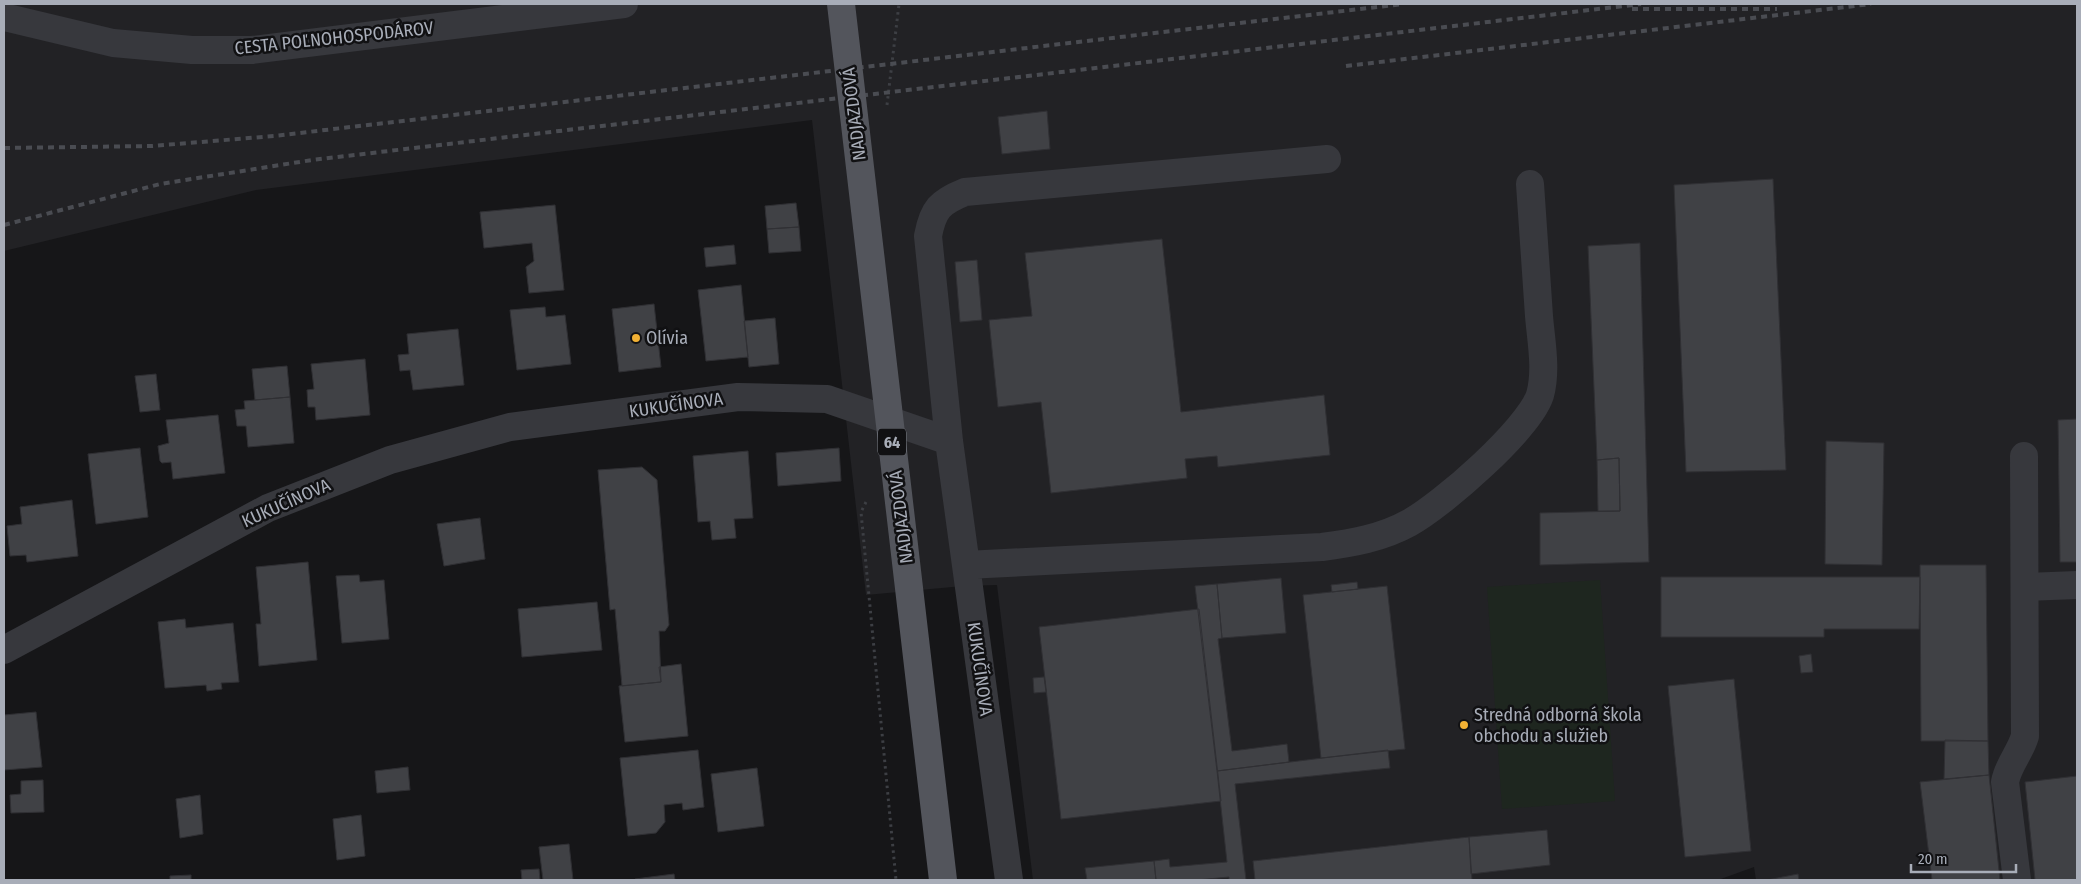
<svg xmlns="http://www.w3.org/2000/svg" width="2081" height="884" viewBox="0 0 2081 884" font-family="'Fira Sans Condensed',sans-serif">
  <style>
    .built { fill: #222225 }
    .green { fill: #1e261f }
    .building { fill: #404145; stroke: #303034 }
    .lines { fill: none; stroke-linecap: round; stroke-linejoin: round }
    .path { stroke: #3d3f44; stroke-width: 3; stroke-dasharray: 2.5 4; stroke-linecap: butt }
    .minor { stroke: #37383d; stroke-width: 28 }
    .rail { stroke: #4a4c52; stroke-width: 4; stroke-dasharray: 6 5; stroke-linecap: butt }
    .major-bridge { stroke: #53555c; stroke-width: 28 }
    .poi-dot { fill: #f2b134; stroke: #111113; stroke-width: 2 }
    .labels { text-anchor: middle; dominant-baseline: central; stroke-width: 5; stroke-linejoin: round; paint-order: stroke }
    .shield { fill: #111113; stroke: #7b7e86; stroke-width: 1 }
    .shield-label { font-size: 16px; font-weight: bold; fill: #a8adb8 }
    .street-label { font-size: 18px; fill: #a8adb8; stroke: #111113 }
    .poi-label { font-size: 18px; fill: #a8adb8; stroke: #111113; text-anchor: start }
  </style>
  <rect width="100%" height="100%" fill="#161618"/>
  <path class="built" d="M4,4H2077V880H1756L1754,867L1718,880H1033L997,585L963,586L866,595L812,120L256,190L4,251Z"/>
  <path class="green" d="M1600,580L1615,801L1502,809L1487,587Z"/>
  <path class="building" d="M1047,111L1050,149L1002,154L998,117Z
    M1773,179L1786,470L1686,472L1674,185Z
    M796,203L799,227L767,229L765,206Z
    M555,205L564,290L529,293L526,267L534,261L532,243L484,248L480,212Z
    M799,227L801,251L769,253L767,229Z
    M1162,239L1181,412L1324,395L1330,455L1218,467L1217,456L1185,459L1187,478L1051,493L1041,402L998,407L989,320L1032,316L1025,253Z
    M1640,243L1649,562L1540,565V513L1620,511L1619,458L1597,460L1588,246Z
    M734,245L736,264L706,267L704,248Z
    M977,260L982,320L960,322L955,262Z
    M741,285L748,357L706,361L698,290Z
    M654,304L661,367L619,372L612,309Z
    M545,307L546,317L565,315L571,364L517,370L510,310Z
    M775,318L779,364L749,367L744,321Z
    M458,329L464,385L413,390L410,370L400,371L398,355L409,354L407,334Z
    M365,359L370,415L316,420L315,407H308L307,390L314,389L311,364Z
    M287,366L290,397L255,400L252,369Z
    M156,374L160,410L140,412L135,376Z
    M290,397L294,443L248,447L246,426H237L235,410L245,409L244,401Z
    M218,415L225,473L173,479L171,462L162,463L160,461L158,446L169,443L166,420Z
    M2077,419V562H2060L2058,420Z
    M1826,441L1884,443L1882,565L1825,564Z
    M140,448L148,517L96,524L88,454Z
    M839,448L841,481L778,486L776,453Z
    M748,451L753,518L734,519L736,538L712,540L710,521L698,522L693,456Z
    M1619,458L1620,511H1598L1597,460Z
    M642,467L657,480L669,625L665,631H659L661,682L622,686L615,609L610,610L598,470Z
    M72,500L78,556L27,562L26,555L10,556L7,526L22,524L20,507Z
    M480,518L485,559L444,566L437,524Z
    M308,562L317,660L259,666L256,624H261L256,567Z
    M1920,565H1986L1988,741H1921Z
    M359,575L360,582L384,580L389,639L342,643L336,576Z
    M1661,577H1920L1919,629H1824V637H1661Z
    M1281,578L1286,633L1222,638L1217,584Z
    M1357,582L1358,589L1332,592L1331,585Z
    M1217,584L1222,638L1218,639L1232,751L1287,744L1289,762L1217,771L1195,586Z
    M1387,586L1405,749L1321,758L1303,595Z
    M597,602L602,650L522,657L518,609Z
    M1199,609L1221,801L1061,819L1039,627Z
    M185,619L186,628L233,623L239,682L221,683L222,689L207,691L206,685L165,688L158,622Z
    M1811,654L1813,672L1801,673L1799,656Z
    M681,664L688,736L625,742L619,686L661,682L659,667Z
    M1044,677L1046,692L1034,693L1033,678Z
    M1734,679L1751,851L1685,857L1668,686Z
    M36,712L42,767L4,770V715Z
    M1945,740L1988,741L1989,775L1944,779Z
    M698,750L704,807L683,810L682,803L664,805L665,822L656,833L628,836L620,758Z
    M1388,750L1390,768L1235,784L1246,880H1229V877L1197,880H1156L1154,861L1169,859L1170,867L1227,862L1217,771Z
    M408,767L410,790L377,793L375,771Z
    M757,768L764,826L718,832L711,774Z
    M1989,775L2000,880H1932L1920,782Z
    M2077,776V880H2035L2025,782Z
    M43,780L44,812L11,813L10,795L21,794V781Z
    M200,795L203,834L180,838L176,799Z
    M361,815L365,856L337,860L333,819Z
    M1547,830L1550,865L1471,874L1469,837Z
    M1469,837L1472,880H1255L1253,861Z
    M569,844L573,880H543L539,847Z
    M1154,861L1156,880H1087L1085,868Z
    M539,869L540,880H522L521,870Z
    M674,874L675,880H635V879Z
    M1798,874L1799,880H1767Z
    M191,875V880H170V876Z"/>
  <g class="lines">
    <path class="path" d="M887,105L899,4
      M866,502L861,512L896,880"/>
    <path class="minor" d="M4,17L113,43L192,50H252L624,4
      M966,565L1322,547C1352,543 1382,538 1409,523C1441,506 1529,429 1540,395C1547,370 1541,341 1539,316C1536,272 1533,228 1530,184
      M2025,587L2077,585
      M4,650L268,508L390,460L510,427L738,397L827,399L949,441
      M1009,880L949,441L928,236C933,209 940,202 965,192L1327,159
      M2017,880L2005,782C2008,765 2020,753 2025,736L2024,456"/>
    <path class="rail" d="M1632,9H1777
      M1346,66L1871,4
      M4,148L152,146L274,136L1403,4
      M4,225L160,184L312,160L1641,4"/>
    <path class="major-bridge" d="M841,4L943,880"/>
  </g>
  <g class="poi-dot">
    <circle cx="636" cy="338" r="5"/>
    <circle cx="1464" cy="725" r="5"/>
  </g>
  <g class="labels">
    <rect class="shield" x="878" y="428.5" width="28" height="27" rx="4"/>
    <g class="shield-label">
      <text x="892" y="442">64</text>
    </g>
    <g class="street-label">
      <text transform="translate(334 38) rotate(-6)">CESTA POĽNOHOSPODÁROV</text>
      <text transform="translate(854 114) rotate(-97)">NADJAZDOVÁ</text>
      <text transform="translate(676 405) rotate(-8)">KUKUČÍNOVA</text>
      <text transform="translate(286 503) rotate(-24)">KUKUČÍNOVA</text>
      <text transform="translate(901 517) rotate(-97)">NADJAZDOVÁ</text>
      <text transform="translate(980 669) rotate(82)">KUKUČÍNOVA</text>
    </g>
    <g class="poi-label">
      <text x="646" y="338">Olívia</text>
      <text x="1474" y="715">Stredná odborná škola<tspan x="1474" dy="21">obchodu a služieb</tspan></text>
    </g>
  </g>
  <rect width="2081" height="884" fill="none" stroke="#a8adb8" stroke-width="10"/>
  <path d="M1911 864v8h105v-8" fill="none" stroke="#a8adb8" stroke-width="2.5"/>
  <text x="1918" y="864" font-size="15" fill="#a8adb8" stroke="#111113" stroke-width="4" paint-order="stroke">20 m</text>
</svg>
